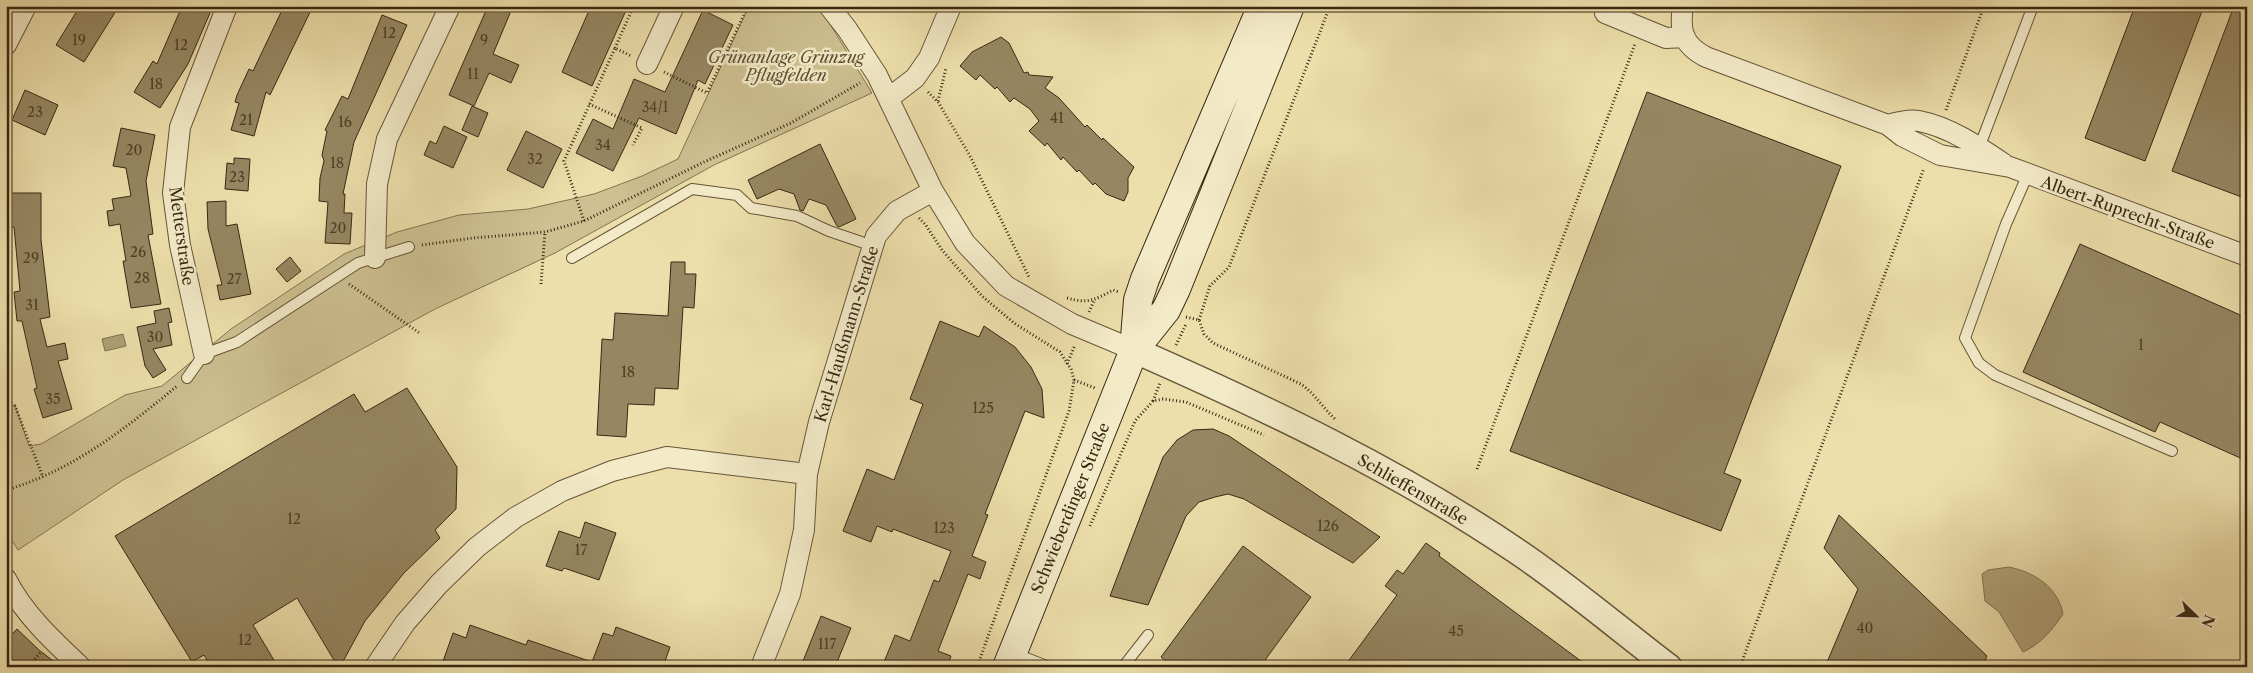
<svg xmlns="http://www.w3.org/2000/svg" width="2253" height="673" viewBox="0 0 2253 673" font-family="'Libre Caslon Text',serif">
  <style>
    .green { fill: #cec091; stroke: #837452 }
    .water { fill: #afa177; stroke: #7f714f }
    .building { fill: #968762; stroke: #382813 }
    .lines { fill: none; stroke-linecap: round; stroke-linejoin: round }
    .service-casing { stroke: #655639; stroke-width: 12 }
    .minor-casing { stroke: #655639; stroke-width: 22 }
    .tertiary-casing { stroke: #655639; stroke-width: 28 }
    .secondary-casing { stroke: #382813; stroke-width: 30 }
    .path { stroke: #382813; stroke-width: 3; stroke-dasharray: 1 2.5; stroke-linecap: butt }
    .service { stroke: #f3eac8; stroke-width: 10 }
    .minor { stroke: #f3eac8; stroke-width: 20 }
    .tertiary { stroke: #f3eac8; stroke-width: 25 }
    .secondary { stroke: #f3eac8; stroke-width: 28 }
    .labels { text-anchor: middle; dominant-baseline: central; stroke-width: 5; stroke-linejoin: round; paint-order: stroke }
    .number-label { font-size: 14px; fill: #504027 }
    .park-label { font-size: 16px; font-style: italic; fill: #5e4e32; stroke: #f3eac8 }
    .street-label { font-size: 16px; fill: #382813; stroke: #f3eac8 }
  </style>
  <rect width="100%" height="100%" fill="#eddfab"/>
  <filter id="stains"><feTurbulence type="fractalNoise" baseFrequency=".004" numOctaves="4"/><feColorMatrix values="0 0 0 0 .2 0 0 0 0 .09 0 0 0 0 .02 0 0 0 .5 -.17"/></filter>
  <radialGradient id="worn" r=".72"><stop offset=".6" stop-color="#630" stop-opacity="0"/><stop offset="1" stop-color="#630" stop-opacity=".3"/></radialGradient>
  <path class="green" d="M749,6H819L872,93L714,165L555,253L435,309L123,480L18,550L6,531V408L15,405L29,446L41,444L125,395L162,386L231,329L344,254L397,232L459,215L528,209L594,194L642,176L678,159Z"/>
  <path class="water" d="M123,334L126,346L105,351L102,339Z
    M2009,567C2034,572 2058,587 2063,614C2052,630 2041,644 2023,652L1999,612L1985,601L1982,574L1988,570Z"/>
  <path class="building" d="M80,6H119L84,62L56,45Z
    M182,6H213L188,64L160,108L134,92L153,61L157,64Z
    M284,6H313L270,95L266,92L254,136L231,130L239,103L235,102L237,95L249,69L253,71Z
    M488,6H513L493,54L519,65L511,83L489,73L474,106L449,95Z
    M591,6H628L592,86L562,72Z
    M2135,6H2204L2145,161L2085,138Z
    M2234,6H2247V199L2172,171Z
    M703,10L733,25L705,84L698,80L676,134L639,118L613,171L576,153L593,119L613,129L634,79L665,92Z
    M382,15L407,25L354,142L343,194H345L344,213H352L350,244L325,243L328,202L319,201L320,178L324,161L322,155L327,131L325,130L342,96L348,99Z
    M1001,37L1009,43L1024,73L1028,72L1029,75L1053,77L1045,88L1059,98L1085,127L1087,125L1102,140L1103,138L1134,167L1128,178V192L1124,201L1106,194L1095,183L1093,185L1079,170L1077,172L1063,157L1061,160L1047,143L1045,146L1029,131L1039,121L1030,109L1014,98L1010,102L997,87L995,89L980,75L976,80L960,66L972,52Z
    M25,90L58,105L45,135L12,120Z
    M1647,92L1841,166L1724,473L1741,480L1721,531L1510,451Z
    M472,106L488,113L478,137L462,130Z
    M444,126L467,137L453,168L424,155L430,141L436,144Z
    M121,128L155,135L146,181L153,234L148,235L161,304L131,308L123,261H126L120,224L109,226L107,211L114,210L112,199L131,196L126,168L113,166Z
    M526,131L562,149L543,188L507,170Z
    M820,144L856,219L839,227L837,226L826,205L809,199L803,211L800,210L794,194L779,189L757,199L748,180Z
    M234,158L250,159L248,191L225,189L227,163L234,164Z
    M9,193H41V240L50,317L40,319L47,347L65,343L68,359L58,361L72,409L43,418L34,389L37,388L22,321H17L14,292L20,291L14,227H9Z
    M226,201V226L237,224L251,294L220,300L217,285H222L208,229L207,202Z
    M2080,244L2247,318V461L2160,422L2155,432L2023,372Z
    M290,257L301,271L287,282L276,269Z
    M671,262H685V274H696L694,308L683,307L678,389L655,388L654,405L628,404L626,437L597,435L602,339L613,340L615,313L668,316Z
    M169,308L172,322L168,323L172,345L153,349L166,370L153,378L145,366L137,327L156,323L154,311Z
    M940,321L979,337L984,326L1015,347L1031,367L1042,389L1044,418L1025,411L985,514L988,515L972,556L986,562L980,579L968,574L938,651L951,656L947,667H882L895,635L910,641L934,580L939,582L951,551L893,529L892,532L877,526L871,542L843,531L867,469L894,480L923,404L910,399Z
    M407,388L457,467L456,509L435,530L440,538L404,573L365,621L340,667H338L297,598L253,625L278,667H211L204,655L192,662L115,536L354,394L365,412Z
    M1213,429L1229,436L1380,537L1353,563L1244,499L1228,494L1215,497L1199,502L1186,516L1148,605L1110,596L1163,457L1177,440L1193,430Z
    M1839,515L1987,656L1982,667H1825L1858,589L1824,548Z
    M585,522L616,533L599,580L564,568L562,571L546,566L559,531L580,538Z
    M1426,543L1440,553L1439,556L1589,667H1344L1397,595L1385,586L1397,570L1403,574Z
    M1243,546L1311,597L1260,667H1173L1161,657Z
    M821,616L851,628L835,667H818L803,661Z
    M470,625L526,645L528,640L592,662L603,633L613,636L616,627L670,647L663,667H441L453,633L466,638Z
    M17,629L39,650L61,667H6V640Z"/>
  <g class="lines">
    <defs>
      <path id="service" d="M1979,148L2033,6
        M2028,174L2006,224L1965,338L1979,363L1995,375L2172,451
        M572,258L692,189L737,195L751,208L797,216L829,231L873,246
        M187,378L204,354L237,342L358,263L409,247
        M1014,653L1049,667
        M1123,667L1148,635"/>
      <path id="minor" d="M829,6L847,29L877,75L933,191L965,243L1006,286L1072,324L1134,350
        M1683,6C1679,31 1683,45 1706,57L1888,125L1902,136L1940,155L2010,167L2247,256
        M1605,13L1666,38L1685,37
        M6,45L26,6
        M647,64L674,6
        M889,98L915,78L929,58L951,6
        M1888,125C1898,122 1909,119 1919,121C1950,127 1979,147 2004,164
        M375,258L377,184L387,139L450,6
        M204,354L180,245L173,193L180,127L227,6
        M6,579C23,613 53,641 81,667
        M375,667L405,623L439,584L477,547L516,517L562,491L612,471L667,457L807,474
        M761,667L790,594L804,530L807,474L819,422L876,236L897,211L933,191"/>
      <path id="tertiary" d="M1134,350C1266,408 1399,471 1518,552C1570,587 1619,629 1669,667"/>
      <path id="secondary" d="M1134,350L1166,310L1176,289L1290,6
        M1007,667L1134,350L1138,300L1145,279L1262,6"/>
    </defs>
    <use href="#service" class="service-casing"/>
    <use href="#minor" class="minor-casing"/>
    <use href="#tertiary" class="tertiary-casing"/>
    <use href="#secondary" class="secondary-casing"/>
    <path class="path" d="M615,48L631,12
      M664,72L707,93L748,6
      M928,92L938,102L969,154L1029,277
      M938,101L946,68
      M589,104L642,128L633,145
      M1946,110L1984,6
      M919,218L925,224L942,250L982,296L1014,323L1060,352L1071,369L1074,380L1069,411L977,667
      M584,221L564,161L615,48L631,56
      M422,245L473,238L545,232L584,221L704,162L791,123L860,83
      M349,284L421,334
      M541,284L545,232
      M1067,298C1088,304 1095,300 1113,290L1119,292
      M1089,312L1094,301
      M1186,317L1199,320L1204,334L1213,343L1301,384C1315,394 1323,408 1336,420
      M1199,320L1210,286L1229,267L1330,6
      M1176,345L1186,324
      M1067,364L1075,345
      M1074,380L1095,388
      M6,399L15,406L43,477
      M1153,401L1160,383
      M1477,469L1635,44
      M6,490C72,471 125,429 177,386
      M1090,526L1135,421L1153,401L1163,399L1186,402L1264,435
      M1689,662L1696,667
      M28,667L40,653
      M1740,667L1924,168"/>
    <use href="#service" class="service"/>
    <use href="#minor" class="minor"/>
    <use href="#tertiary" class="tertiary"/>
    <use href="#secondary" class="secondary"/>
  </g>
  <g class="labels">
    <g class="number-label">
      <text x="389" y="33">12</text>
      <text x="79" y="40">19</text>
      <text x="484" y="40">9</text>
      <text x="181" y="45">12</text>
      <text x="473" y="74">11</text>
      <text x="156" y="84">18</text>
      <text x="655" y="107">34/1</text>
      <text x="35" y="112">23</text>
      <text x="1057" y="118">41</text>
      <text x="246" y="120">21</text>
      <text x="345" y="122">16</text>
      <text x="603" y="145">34</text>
      <text x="134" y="150">20</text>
      <text x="535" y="159">32</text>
      <text x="337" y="163">18</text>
      <text x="237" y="177">23</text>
      <text x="338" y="228">20</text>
      <text x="138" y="252">26</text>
      <text x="31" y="258">29</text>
      <text x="142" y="278">28</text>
      <text x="234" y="279">27</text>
      <text x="32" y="305">31</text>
      <text x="155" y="337">30</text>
      <text x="2141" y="345">1</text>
      <text x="628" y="372">18</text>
      <text x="53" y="399">35</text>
      <text x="983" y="408">125</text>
      <text x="294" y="519">12</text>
      <text x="1328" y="526">126</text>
      <text x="944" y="528">123</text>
      <text x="581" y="550">17</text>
      <text x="1865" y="628">40</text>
      <text x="1456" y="631">45</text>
      <text x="245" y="640">12</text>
      <text x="827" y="644">117</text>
    </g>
    <g class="park-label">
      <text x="786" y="57">Grünanlage Grünzug<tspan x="786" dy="18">Pflugfelden</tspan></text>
    </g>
    <g class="street-label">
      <text transform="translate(2128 212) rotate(20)">Albert-Ruprecht-Straße</text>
      <text transform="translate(182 236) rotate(82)">Metterstraße</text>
      <text transform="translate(846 334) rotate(-73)">Karl-Haußmann-Straße</text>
      <text transform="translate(1413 489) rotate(30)">Schlieffenstraße</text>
      <text transform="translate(1070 508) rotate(-68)">Schwieberdinger Straße</text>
    </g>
  </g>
  <rect width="2253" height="673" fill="none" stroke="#eddfab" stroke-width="25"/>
  <rect x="8" y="8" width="2238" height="658" fill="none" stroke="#382813" stroke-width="2.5"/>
  <rect x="12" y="12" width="2228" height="648" fill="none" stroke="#382813"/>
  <g transform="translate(2196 616) rotate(113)" stroke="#f3eac8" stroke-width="4" paint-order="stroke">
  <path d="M0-4L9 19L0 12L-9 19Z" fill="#382813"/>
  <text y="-8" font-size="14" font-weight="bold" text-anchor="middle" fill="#382813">N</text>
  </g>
  <rect width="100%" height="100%" filter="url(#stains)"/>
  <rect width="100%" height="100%" fill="url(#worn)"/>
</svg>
